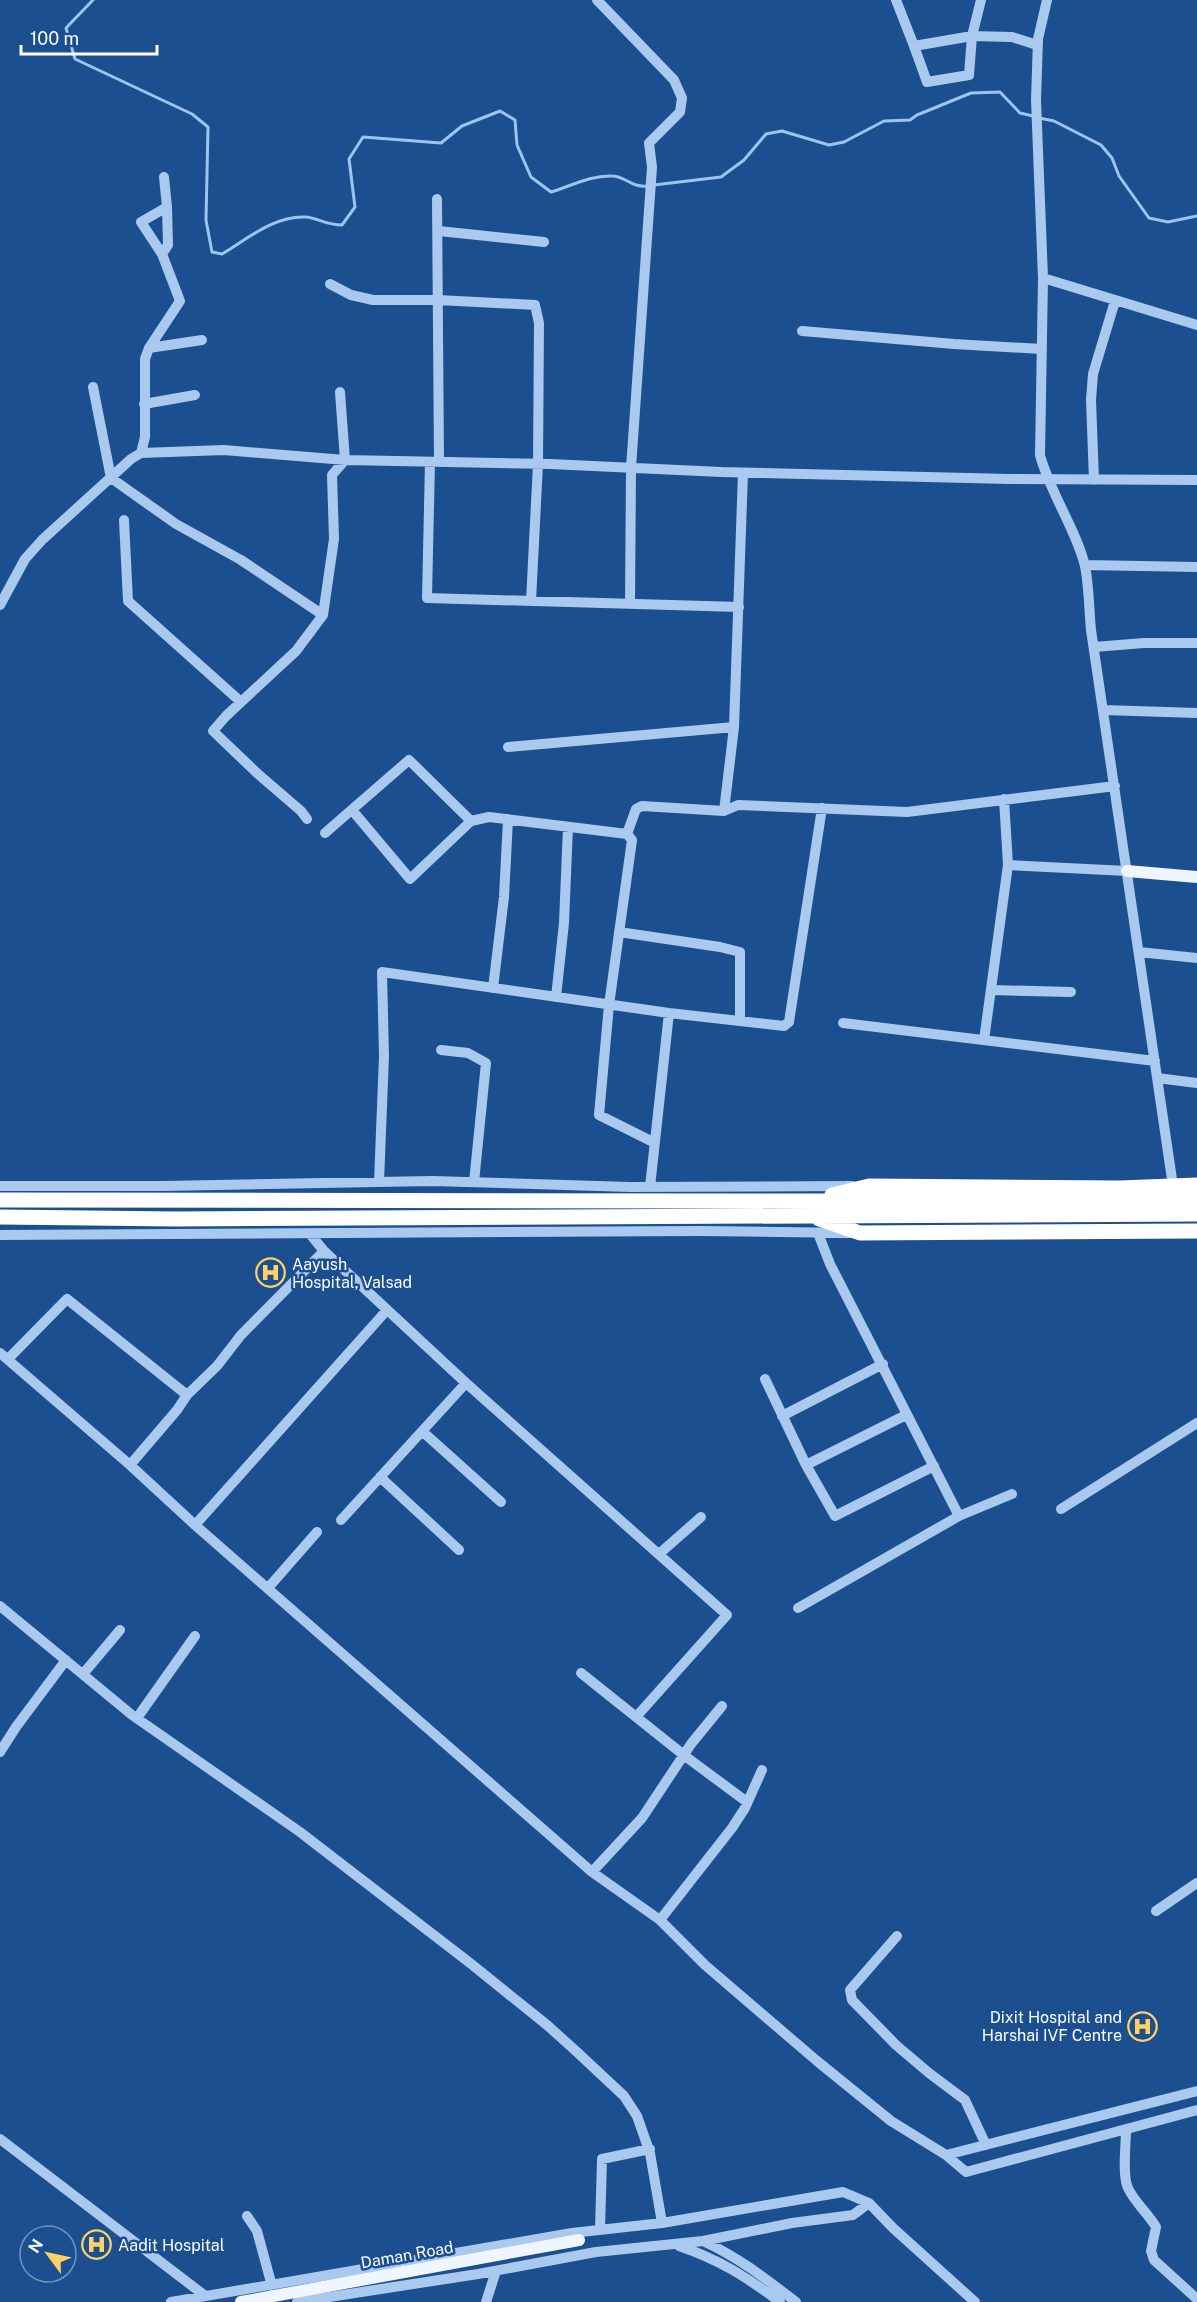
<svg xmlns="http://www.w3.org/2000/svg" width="1197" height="2302" viewBox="0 0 1197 2302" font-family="'Public Sans',sans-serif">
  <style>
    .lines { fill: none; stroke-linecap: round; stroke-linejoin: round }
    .stream { stroke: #9cc4f0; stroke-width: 3 }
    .minor { stroke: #a9c9ee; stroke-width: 10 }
    .major { stroke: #f0f6ff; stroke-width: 12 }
    .highway { stroke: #fff; stroke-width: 15 }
    .labels { text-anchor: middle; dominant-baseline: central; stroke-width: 5; stroke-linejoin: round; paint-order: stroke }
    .poi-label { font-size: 16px; fill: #fff; stroke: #1b4f8f; text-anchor: start }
    .street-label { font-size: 16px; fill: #fff; stroke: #1b4f8f }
  </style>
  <rect width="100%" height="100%" fill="#1b4f8f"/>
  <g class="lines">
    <path class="stream" d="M93,0L66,28L75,59L192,114L208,127L206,220L212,252L222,254C247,239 275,215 306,217C318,218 326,225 342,225L355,207L349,159L363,137L441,143L462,126L500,111L515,120L517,145L531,177L551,192C571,186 591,175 612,176C626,176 631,188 648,186
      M1039,118L1054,121L1101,145L1112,158L1119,176L1149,218L1168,222L1197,216
      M654,185L721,177L744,160L766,134L782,131L829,145L844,142L884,121L910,120L917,115L971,93L1000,92L1020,113L1033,116"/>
    <path class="minor" d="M597,0L674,80L682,98L680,112L649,143L652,167L631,468L630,604
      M896,0L914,46L972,36L1012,37L1037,45
      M1047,0L1038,39L1036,100L1043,278L1040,455C1050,493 1076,529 1085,566C1089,586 1089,609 1091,630L1173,1186
      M914,46L927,82L969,75L972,36L981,0
      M437,199L439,462
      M439,231L544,242
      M162,254L168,245L167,207
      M1043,278L1197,325
      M330,284L351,295L373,300H438L535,305L539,323L538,464L531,601
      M802,331L954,344L1042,349
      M149,348L202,340
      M93,387L111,478L176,524L241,560L323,615
      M144,404L195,395
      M141,453L145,437V359L149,348L180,301L162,254L141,222L167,207L164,177
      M430,462L427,598L739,607
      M743,473L734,727L724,811L738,805L907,812L1115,786
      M1094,480L1091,400L1093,374L1115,301
      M124,520L128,601L241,702
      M1085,565L1197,567
      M0,605L25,559L42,540L131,459L141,453L224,450L345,460L550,464L721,472L1009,479L1197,480
      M1094,647L1144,643H1197
      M1103,710L1197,713
      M508,747L734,727
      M1004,799L1008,865
      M352,810L410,879L471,821
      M307,819L301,811L258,774L213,731L226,716L296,651L323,615L334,539L332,475L345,460L340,392
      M325,833L409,760L471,821L489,817L627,834L632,840L609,1005L599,1115L655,1143
      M627,834L636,809L642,806L724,811
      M619,932L720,947L740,952V1021
      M1139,952L1197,958
      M493,988L504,897L508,819
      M991,990L1071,992
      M556,997L564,923L568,827
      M843,1023L1155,1061
      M984,1040L1008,865L1127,871
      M441,1050L468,1053L486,1063L474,1182
      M1157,1078L1197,1083
      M379,1182L384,1056L382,972L669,1013L784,1026L789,1022L822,808
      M0,1186H164L432,1181L630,1187L852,1186
      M650,1187L669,1013
      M818,1233L830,1264L959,1516
      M310,1234L324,1251L466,1383L727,1615L636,1717
      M0,1235L700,1231L851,1233
      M0,1353L130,1465L195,1525L592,1872L660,1920L705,1965L817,2061L891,2121L946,2155L966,2172L1197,2110
      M8,1359L67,1299L187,1395L177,1410L130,1465
      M765,1379L806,1465L835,1516L934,1466
      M187,1395L217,1366L241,1335L324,1251
      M782,1416L883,1364
      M423,1432L501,1502
      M806,1465L906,1415
      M380,1477L459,1550
      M1061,1509L1197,1423
      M341,1520L466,1383
      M195,1525L387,1310
      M659,1554L701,1517
      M268,1588L317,1532
      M0,1606L132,1715L300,1832L470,1963L547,2025L577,2052L624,2096L637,2116L650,2153L662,2223
      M798,1608L959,1516L1012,1494
      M581,1673L685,1756L747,1802
      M83,1674L120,1630
      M137,1718L195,1636
      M0,1752L16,1727L66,1660
      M592,1872L642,1818L691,1744L722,1706
      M1156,1911L1197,1883
      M660,1920L732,1828L745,1808L762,1770
      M897,1936L850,1990L852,2000L896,2045L929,2073L965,2100L986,2145
      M1126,2130C1126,2144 1122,2176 1128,2188C1135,2203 1148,2213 1156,2227L1151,2251L1154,2260L1197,2299
      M0,2139L204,2295
      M946,2155L1197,2091
      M247,2216L257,2231L272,2286
      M600,2230L602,2159L650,2149
      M703,2241C738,2257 766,2279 796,2302
      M679,2246C720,2260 745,2276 780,2302
      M171,2302L572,2233L662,2223L843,2192L869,2203L893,2228L975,2302
      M297,2302L478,2274L596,2252L703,2241L792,2223L853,2215L869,2203
      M486,2302L496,2271"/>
    <path class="major" d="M1127,871L1197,877
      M241,2302L579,2240"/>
    <path class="highway" d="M832,1195L869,1186L1120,1188L1197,1185
      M0,1200L805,1201L1197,1199
      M0,1217L176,1219L1197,1214
      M819,1219L860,1233L1197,1231"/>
  </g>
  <defs>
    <symbol id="hospital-ring" viewBox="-11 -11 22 22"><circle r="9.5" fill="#1b4f8f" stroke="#ffd166" stroke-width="1.5"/><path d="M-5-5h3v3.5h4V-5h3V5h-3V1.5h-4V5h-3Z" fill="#ffd166"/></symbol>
  </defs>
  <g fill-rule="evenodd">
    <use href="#hospital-ring" x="254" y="1256" width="33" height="33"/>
    <use href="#hospital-ring" x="1126" y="2010" width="33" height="33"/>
    <use href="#hospital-ring" x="80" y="2228" width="33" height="33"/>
  </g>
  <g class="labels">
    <g class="poi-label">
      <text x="292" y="1264">Aayush<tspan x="292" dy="18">Hospital, Valsad</tspan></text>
      <text x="1122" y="2017" text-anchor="end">Dixit Hospital and<tspan x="1122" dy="18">Harshai IVF Centre</tspan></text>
      <text x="118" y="2245">Aadit Hospital</text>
    </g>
    <g class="street-label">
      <text transform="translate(407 2255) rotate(-10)">Daman Road</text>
    </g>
  </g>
  <g transform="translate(48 2254) rotate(303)"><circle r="28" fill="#1b4f8f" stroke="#7695bc" stroke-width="1.5"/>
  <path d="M0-4.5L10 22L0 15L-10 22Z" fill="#ffd166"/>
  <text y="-9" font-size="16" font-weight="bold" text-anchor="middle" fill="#ffffff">N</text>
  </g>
  <path d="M21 45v9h136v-9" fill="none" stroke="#ffffff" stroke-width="3"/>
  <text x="30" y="45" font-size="18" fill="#ffffff" stroke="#1b4f8f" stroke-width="4.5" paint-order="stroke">100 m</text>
</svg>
